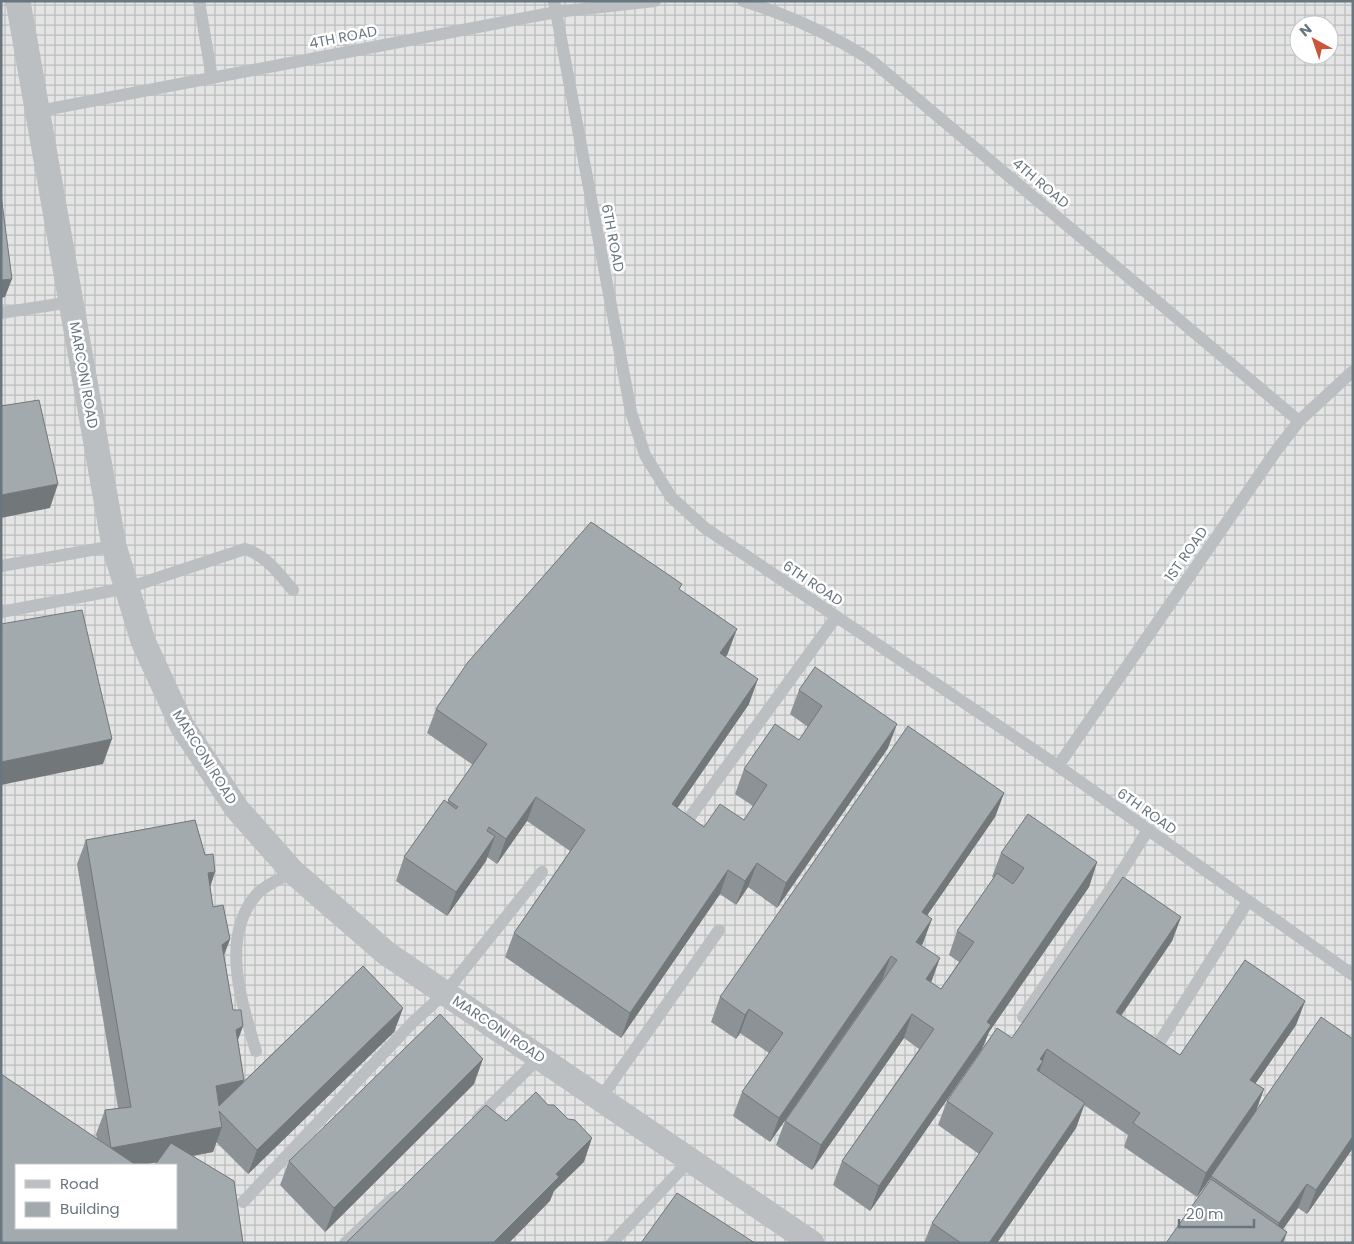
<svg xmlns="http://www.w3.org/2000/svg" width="1354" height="1244" viewBox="0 0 1354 1244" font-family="Poppins,sans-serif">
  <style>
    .industrial { fill: url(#industrial-grid); fill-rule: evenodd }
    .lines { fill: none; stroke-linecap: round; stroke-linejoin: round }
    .service { stroke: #bbbfc2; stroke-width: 12 }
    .minor { stroke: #bbbfc2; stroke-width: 25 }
    .wall { fill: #8c9296; fill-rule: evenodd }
    .shaded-wall { fill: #72777a }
    .building { fill: #a3aaae; stroke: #72777a }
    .labels { text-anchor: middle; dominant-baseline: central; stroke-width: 5; stroke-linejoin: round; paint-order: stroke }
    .street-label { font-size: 14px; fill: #68767f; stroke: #fff }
  </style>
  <defs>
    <pattern id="industrial-grid" width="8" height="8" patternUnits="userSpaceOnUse" patternTransform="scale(1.25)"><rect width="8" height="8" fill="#e3e4e3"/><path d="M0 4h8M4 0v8" fill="none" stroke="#bcbdbd"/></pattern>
  </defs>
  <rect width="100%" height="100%" fill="#f5f5f2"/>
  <path class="industrial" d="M1,1H1353V1243H1ZM1299,25H1329V55H1299ZM16,1165H176V1228H16Z"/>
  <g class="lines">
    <path class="service" d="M199,1L212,78
      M554,1L631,412L645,455L671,497L705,528L1058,766L1353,975
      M743,1C789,15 830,34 871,60L1299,421
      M39,111L556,12L655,1
      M1,313L71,302
      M1,566L114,546
      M1,612L127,588L245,549C266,555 279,574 293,590
      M1058,766L1276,451L1299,421L1353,371
      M687,821L836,617
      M1023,1017L1108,893L1148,830
      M256,1051C242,1003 219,937 257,894C265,885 282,878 293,872
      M1154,1051L1248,901
      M600,1099L719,930
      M478,1118L540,1057
      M243,1202L413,1022L445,993L542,872
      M345,1243L394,1197
      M612,1243L690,1160"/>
    <path class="minor" d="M18,1L114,546L143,641L182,726L237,809L293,872L386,953L812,1243"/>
  </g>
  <path class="wall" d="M680,590L728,653L726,657L749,704L677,808L704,827L744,820L753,806L735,794L744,769L799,740L808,727L790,714L799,690L888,748L777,908L748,887L736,905L720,894L621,1038L505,957L514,933L570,851L527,821L497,864L487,857L486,861L447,916L396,881L404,857L447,803L448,800L473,765L427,733L436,709Z
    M1004,793L995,817L927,915L923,943L921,946L931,982L941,989L959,962L949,955L957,931L994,878L992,877L1001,853L1097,862L1089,887L989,1032L982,1049L870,1211L833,1185L842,1161L919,1049L904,1038L812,1170L776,1145L785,1121L882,980L770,1142L733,1116L742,1092L769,1053L740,1033L736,1039L711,1022L720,997Z
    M195,820L205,855L213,854L215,872L210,886L213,907L223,905L230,939L224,955L233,1010H241L243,1026L238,1040L244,1080L243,1082L363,966L403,1008L394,1032L248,1174L216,1142L213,1152L192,1156L234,1181L243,1243H1V1074L97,1139L96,1134L105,1110L118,1108L77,864L86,840ZM157,1162L155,1165H176V1228H16V1165H142Z
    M1181,917L1172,941L1121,1016L1180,1055L1305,1001L1296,1025L1255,1084L1264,1089L1255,1112L1353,1148L1307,1214L1298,1208L1283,1229L1210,1180L1211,1178L1197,1197L1124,1147L1128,1135L1084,1105L1076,1128L997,1243H924L932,1223L979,1154L938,1125L947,1101Z
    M474,1084L325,1232L280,1185L289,1161Z"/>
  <path class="shaded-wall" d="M12,279L5,297L1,298V280Z
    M58,484L50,508L1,518V495Z
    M737,629L728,653L712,678L720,653Z
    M758,679L749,704L663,829L672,804Z
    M897,724L888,748L777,908L786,883Z
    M112,739L103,764L1,785V762Z
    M1004,793L995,817L913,936L922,912Z
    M536,797L527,821L497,864L506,839Z
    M495,836L486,861L447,916L456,892Z
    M1097,862L1089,887L989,1032L982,1049L870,1211L879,1186L987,1022Z
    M757,863L748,887L736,905L745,881Z
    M728,870L720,894L621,1038L630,1013Z
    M215,872L207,897L208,873Z
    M1181,917L1172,941L1107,1036L1116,1012Z
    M932,919L923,943L907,966L916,942Z
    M230,939L221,963L222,945Z
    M891,956L882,980L770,1142L779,1118Z
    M940,958L931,983L926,979Z
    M1305,1001L1296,1025L1241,1104L1250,1080Z
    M403,1008L394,1032L248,1174L257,1150Z
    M749,1009L740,1033L736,1039L745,1015Z
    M912,1014L904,1038L812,1170L821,1145Z
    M243,1026L234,1050L236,1030Z
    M1047,1049L1034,1086L1028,1095L1040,1059Z
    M483,1059L474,1084L325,1232L334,1208Z
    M244,1080L236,1104L207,1111L216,1086Z
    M1264,1089L1255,1114L1197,1197L1206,1173Z
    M1085,1103L1076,1128L997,1243H989Z
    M222,1127L213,1152L142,1165H105L111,1148Z
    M1353,1136V1148L1307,1214L1316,1190Z
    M592,1138L584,1162L554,1191L550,1201L509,1243H493L556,1174Z
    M1307,1184L1298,1208L1273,1243H1272L1279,1223Z
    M1287,1232L1283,1243H1280Z"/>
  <path class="building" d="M1,195L12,279L1,280Z
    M39,400L58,484L1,495V406Z
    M591,522L682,584L679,589L737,629L720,653L758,679L672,804L704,827L720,804L744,820L767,785L744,769L775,724L799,740L822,706L799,690L815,667L897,724L786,883L757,863L745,881L728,870L630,1013L514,933L585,830L536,797L506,839L489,827L487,831L495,836L456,892L404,857L444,800L456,809L458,807L448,800L487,744L436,709L468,662Z
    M82,610L112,739L1,762V624Z
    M908,726L1004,793L922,912L932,919L916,942L940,958L926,979L941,989L974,942L957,931L997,873L1013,884L1024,868L1001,853L1028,814L1097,862L987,1022L991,1025L879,1186L842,1161L934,1029L912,1014L821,1145L785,1121L897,960L891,956L779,1118L742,1092L783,1033L749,1009L745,1015L720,997Z
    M195,820L205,855L213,854L215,872L208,873L213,907L223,905L230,939L222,945L233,1010H241L243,1026L236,1030L244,1080L216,1086L219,1106L363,966L403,1008L257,1150L219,1111L222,1127L111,1148L105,1110L131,1107L86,840Z
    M1123,877L1181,917L1116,1012L1180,1055L1245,960L1305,1001L1250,1080L1264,1089L1206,1173L1133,1123L1140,1113L1047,1049L1040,1059L1043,1061L1037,1070L1085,1103L989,1243H961L932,1223L993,1133L947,1101L997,1028L1012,1038Z
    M440,1014L483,1059L334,1208L289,1161Z
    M1321,1017L1353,1039V1136L1316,1190L1307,1184L1279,1223L1211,1176Z
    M1,1074L136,1165H16V1228H176V1165H155L171,1143L234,1181L243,1243H1Z
    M536,1092L548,1105H554L568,1119L575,1120L592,1138L556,1174L559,1177L493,1243H346L486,1105L506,1121Z
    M1211,1179L1287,1232L1280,1243H1166Z
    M677,1193L755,1243H641Z"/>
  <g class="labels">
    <g class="street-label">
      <text transform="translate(343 37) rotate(-11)">4TH ROAD</text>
      <text transform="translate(1041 183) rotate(40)">4TH ROAD</text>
      <text transform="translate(613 238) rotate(79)">6TH ROAD</text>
      <text transform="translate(84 375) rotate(80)">MARCONI ROAD</text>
      <text transform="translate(1186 554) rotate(-55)">1ST ROAD</text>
      <text transform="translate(813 583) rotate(34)">6TH ROAD</text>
      <text transform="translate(205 757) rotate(58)">MARCONI ROAD</text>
      <text transform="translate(1147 811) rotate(35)">6TH ROAD</text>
      <text transform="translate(499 1029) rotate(34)">MARCONI ROAD</text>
    </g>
  </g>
  <rect width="1354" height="1244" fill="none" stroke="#68767f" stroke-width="5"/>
  <rect x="15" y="1164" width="162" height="65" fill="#ffffff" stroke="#c3c8cc"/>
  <rect x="25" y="1180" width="25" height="8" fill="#bbbfc2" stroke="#c3c8cc"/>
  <text x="60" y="1189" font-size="15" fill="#68767f">Road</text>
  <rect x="25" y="1202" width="25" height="15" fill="#a3aaae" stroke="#c3c8cc"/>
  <text x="60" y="1214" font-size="15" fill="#68767f">Building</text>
  <g transform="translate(1314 40) rotate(320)"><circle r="24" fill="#ffffff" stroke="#c3c8cc"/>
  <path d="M0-4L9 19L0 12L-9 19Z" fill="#cc543b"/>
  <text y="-8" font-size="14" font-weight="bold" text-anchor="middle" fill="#68767f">N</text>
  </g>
  <path d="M1179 1219v8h75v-8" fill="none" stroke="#68767f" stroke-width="2.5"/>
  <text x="1186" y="1219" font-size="15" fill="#68767f" stroke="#ffffff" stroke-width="4" paint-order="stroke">20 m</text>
</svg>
